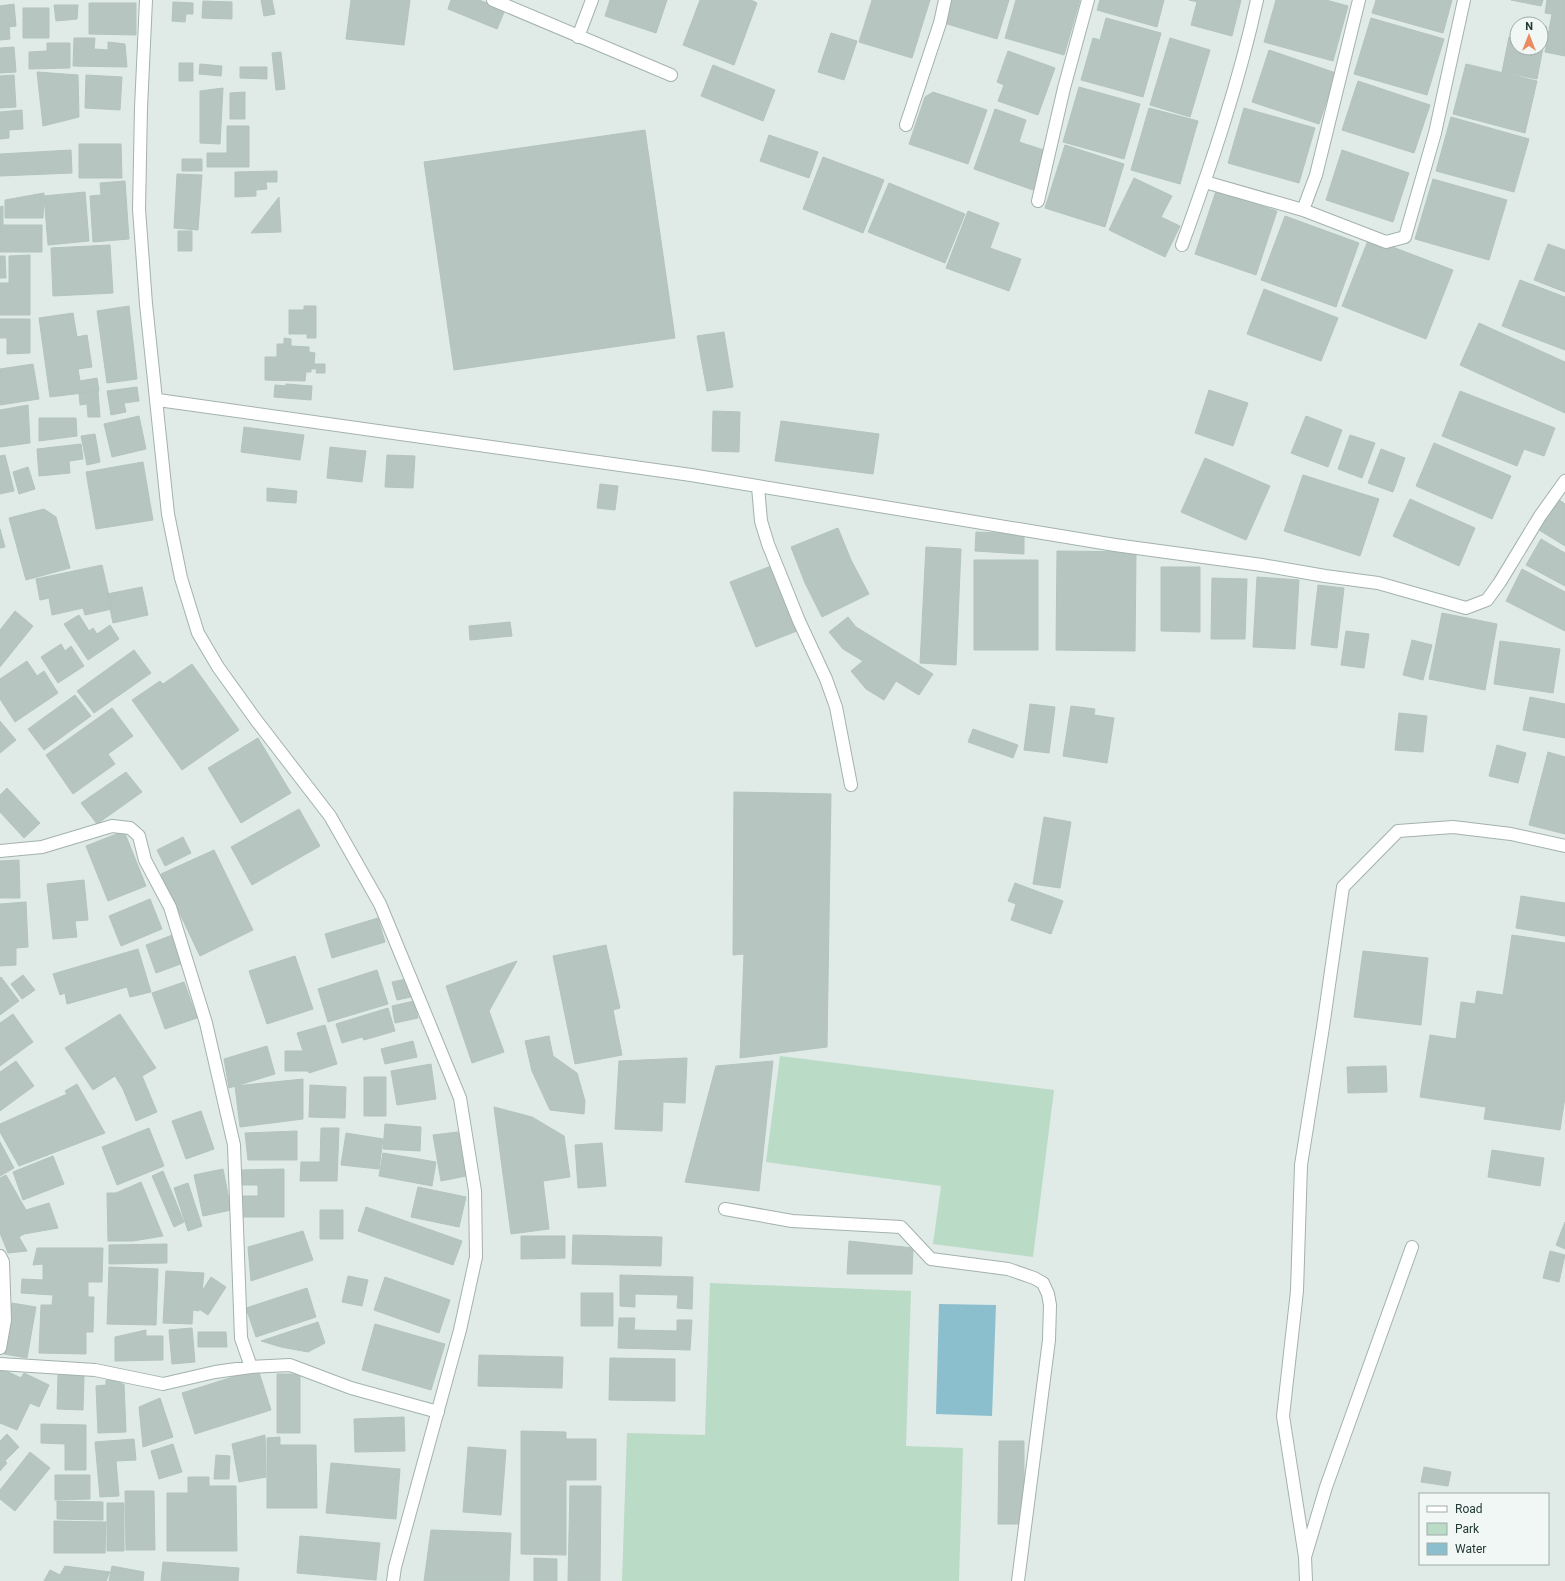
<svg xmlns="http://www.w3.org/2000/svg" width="1565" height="1581" viewBox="0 0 1565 1581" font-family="Roboto,sans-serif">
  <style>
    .green { fill: #badbc5 }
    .water { fill: #8bbfcd }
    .building { fill: #b6c5c0; stroke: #b3c4be }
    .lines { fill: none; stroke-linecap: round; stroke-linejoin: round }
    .service-casing { stroke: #a3b2ae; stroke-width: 14 }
    .minor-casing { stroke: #a3b2ae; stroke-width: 14 }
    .tertiary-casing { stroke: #a3b2ae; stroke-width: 14 }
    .service { stroke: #fff; stroke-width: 12 }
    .minor { stroke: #fff; stroke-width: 12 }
    .tertiary { stroke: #fff; stroke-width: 12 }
  </style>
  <rect width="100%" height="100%" fill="#e0eae7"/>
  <path class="green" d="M780,1056L1054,1090L1033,1257L933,1244L941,1186L766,1162Z
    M710,1283L911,1291L906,1446L963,1448L959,1581H622L627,1433L705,1435Z"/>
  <path class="water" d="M939,1304L996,1305L992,1416L936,1414Z"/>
  <path class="building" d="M261,0H272L275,14L264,16Z
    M351,0H410L404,45L346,39Z
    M451,0H479L505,10L497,29L448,9Z
    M610,0H667L656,33L605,16Z
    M700,0H751L757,3L734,65L683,45Z
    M872,0H930L912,58L859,42Z
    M951,0H1009L997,39L944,23Z
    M1016,0H1080L1064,55L1005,38Z
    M1100,0H1164L1157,27L1097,10Z
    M1189,0H1241L1232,36L1191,25L1197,2Z
    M1276,0H1326L1348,6L1333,61L1264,42Z
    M1376,0H1452L1443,33L1372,13Z
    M1511,0H1543L1541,6Z
    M1547,0H1565V56L1545,52L1552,14L1545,13Z
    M203,1L232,2V19L202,18Z
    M173,2L193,3V14H186L185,22L172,21Z
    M89,3H136V35L89,34Z
    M14,4L16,26L9,27L10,39L0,40V6Z
    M54,5H78L77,19L56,21Z
    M23,8H49V38H23Z
    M1106,18L1161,33L1143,97L1081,80L1093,38L1100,40Z
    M1371,18L1444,39L1427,95L1354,74Z
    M1541,25L1547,27L1537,79L1502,72L1509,37L1517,39V48H1541Z
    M831,33L857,41L844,80L818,72Z
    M74,38H95L94,49L108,50V42L125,44L127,67L73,66Z
    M1170,38L1210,50L1190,117L1150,105Z
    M47,43H70V68L29,69V52L47,51Z
    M14,47L16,72L0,73V48Z
    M1269,50L1336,73L1319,124L1252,102Z
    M1008,51L1055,68L1038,115L998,101L1004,85L997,82Z
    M281,52L285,89L276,90L272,53Z
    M179,63H193V81H179Z
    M200,64L222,66L221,76L199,74Z
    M1466,64L1537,81L1525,133L1453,114Z
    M713,65L775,90L763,121L701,96Z
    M240,67H267V79L240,78Z
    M37,72L78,75L79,117L43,126Z
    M14,75L16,107L0,108V76Z
    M86,75L122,77L120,110L85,108Z
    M1358,81L1430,105L1414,153L1342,130Z
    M1079,87L1140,104L1124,159L1063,142Z
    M223,88L220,144L200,143V91Z
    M245,92V119H230V93Z
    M933,92L987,110L968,164L909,144L925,97Z
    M1149,108L1198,121L1180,184L1131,170Z
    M1244,108L1315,128L1299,183L1228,163Z
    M995,109L1026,120L1019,142L1047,151L1033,190L974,169Z
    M22,110L23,129L9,130V138L0,139V112Z
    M1451,117L1529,139L1514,192L1436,171Z
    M227,126H249V167H207V153H227Z
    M645,130L675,338L454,370L424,162Z
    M769,135L818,152L809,178L760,161Z
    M79,144H121L122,178H79Z
    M1065,145L1124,164L1105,227L1045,208Z
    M71,150L72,173L0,176V154Z
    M1342,150L1409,173L1393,222L1326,200Z
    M823,157L884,180L863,233L803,209Z
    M182,159H202V171H182Z
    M277,171V182H266L267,189L256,190V196L235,197V172Z
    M177,174L202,175L198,230L174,228Z
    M1134,178L1172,196L1161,217L1180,226L1165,257L1109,230Z
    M1433,179L1507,200L1489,260L1415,239Z
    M125,181L129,239L93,242L90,196L101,195L100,183Z
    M889,183L965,214L945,263L868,232Z
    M1216,191L1277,211L1256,275L1195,254Z
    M85,192L89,241L48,245L44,196Z
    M44,193L43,218H5V200Z
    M279,197L281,232L251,233Z
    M3,206V225H42V252H0V207Z
    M968,211L999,223L990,248L1021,259L1009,291L946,268Z
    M1285,216L1359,243L1336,307L1261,280Z
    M178,231H192V251H178Z
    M1369,238L1453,270L1426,339L1342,306Z
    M1548,244L1565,250V292L1534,280Z
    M110,245L113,293L53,296L51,248Z
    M30,255V315H0V283H9V256Z
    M0,256H5L6,278H0Z
    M1520,280L1565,297V350L1502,326Z
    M1264,289L1338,318L1321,361L1247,334Z
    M129,306L137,379L107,383L97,311Z
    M304,306H316V338H307V334H289V310H304Z
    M73,313L77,337L87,335L92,367L78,369L80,381L97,378L99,391L50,397L39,318Z
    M0,319H30V353L7,354V338H0Z
    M1479,323L1565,362V413L1460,365Z
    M724,332L733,387L707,391L697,336Z
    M284,338L291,339V346L309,347V352L315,353L314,364H325V373H316L317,369H311V372H306L305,381L265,380V357H277V344H284Z
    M33,364L39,399L0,405V369Z
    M286,384L312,386L311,400L274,397L275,385L286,386Z
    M137,387L139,401L124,403L126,412L111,415L107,391Z
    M1209,390L1248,403L1233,446L1195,433Z
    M98,391L100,417H88L87,404L80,405L79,393Z
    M1460,391L1555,428L1544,456L1524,449L1517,466L1442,436Z
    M28,405L30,443L0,447V410Z
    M713,411L740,412L739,452L712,451Z
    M139,416L146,449L112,457L104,424Z
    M1306,416L1342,430L1328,467L1291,453Z
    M39,418H76L77,436L39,441Z
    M781,421L879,434L873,474L775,461Z
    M244,427L304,435L300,460L241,452Z
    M95,434L100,462L87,465L81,436Z
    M1350,435L1375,443L1362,478L1338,469Z
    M1434,443L1511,476L1492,519L1416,486Z
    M81,444L83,459L69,461L70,473L39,476L37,449Z
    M330,447L366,451L362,482L327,478Z
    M1381,449L1405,458L1393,492L1368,483Z
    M5,455L14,491L0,494V456Z
    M387,455L415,456L413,488L385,487Z
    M1205,458L1270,486L1246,540L1181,512Z
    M143,462L153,520L96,529L86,472Z
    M28,467L35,489L19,494L13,472Z
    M1303,475L1379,499L1360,556L1284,531Z
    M600,484L618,486L615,510L597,508Z
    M267,488L297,491L296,503L267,501Z
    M1410,499L1475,528L1459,566L1393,536Z
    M1558,499L1565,504V546L1539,530Z
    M44,509L56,517L70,568L26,580L9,518Z
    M838,528L851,560L869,594L822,617L805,583L791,547Z
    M0,529L5,547L0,548Z
    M976,532L1024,534V554L975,551Z
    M1541,539L1565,553V586L1526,565Z
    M926,547L961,549L956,665L920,663Z
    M1057,551L1136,552L1135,651L1056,650Z
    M974,560H1038V650H974Z
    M102,565L112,609L85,615L83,608L52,615L49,598L40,600L36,579Z
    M771,566L797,631L756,647L730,582Z
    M1161,567H1200V632L1161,631Z
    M1522,569L1565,592V631L1506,601Z
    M1257,577L1299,580L1295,649L1253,647Z
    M1212,578L1247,579L1245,639H1211Z
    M1318,585L1344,588L1337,648L1311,645Z
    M142,587L148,615L113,623L107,594Z
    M15,611L33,626L0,667V630Z
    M1442,613L1497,624L1485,690L1429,679Z
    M79,615L89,631L93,628L97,634L110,625L119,639L88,660L64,624Z
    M848,617L856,627L933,674L919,695L896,681L884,700L866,689L851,671L863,661L843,649L829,632Z
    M510,622L512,636L470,640L469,626Z
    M1346,631L1369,634L1364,668L1341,665Z
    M1412,640L1432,645L1423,680L1403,675Z
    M1500,641L1560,649L1553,693L1494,684Z
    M61,644L65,651L71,646L84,666L58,683L41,657Z
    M134,650L151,673L94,713L77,691Z
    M27,661L37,676L44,671L58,693L15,722L0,699V679Z
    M192,664L239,730L182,770L132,700L160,681L163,684Z
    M75,695L91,716L44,750L28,729Z
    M1530,697L1565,704V738L1523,730Z
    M1030,704L1055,707L1049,753L1024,750Z
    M1071,706L1095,709L1094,715L1114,718L1107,763L1063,756Z
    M112,708L133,736L108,754L115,764L73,794L46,755Z
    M1399,713L1427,716L1423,752L1395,750Z
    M0,721L16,740L0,753Z
    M973,729L1018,745L1013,758L968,742Z
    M258,738L291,793L241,823L208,768Z
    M1497,745L1526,753L1518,783L1489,776Z
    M1548,752L1565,757V834L1529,825Z
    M126,772L142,792L97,824L81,803Z
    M7,788L40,823L24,838L0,812V795Z
    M734,792L831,794L827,1047L740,1058L744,954L733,955Z
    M299,809L320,846L252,885L231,847Z
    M1044,817L1071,822L1060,888L1033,884Z
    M124,831L146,886L108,901L86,846Z
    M183,837L191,853L165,866L157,850Z
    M214,850L253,930L200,956L161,874Z
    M19,860L20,898H0V861Z
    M84,880L88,920L75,921L77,937L53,939L47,884Z
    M1015,883L1063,901L1051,934L1011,920L1016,904L1008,901Z
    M1521,896L1565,903V936L1516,928Z
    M150,899L162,929L121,946L109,916Z
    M26,902L28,947L16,948V965L0,966V904Z
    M378,918L385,942L332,958L325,934Z
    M175,934L186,962L156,973L146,945Z
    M1512,935L1565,943V1097L1560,1130L1484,1119L1486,1107L1420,1097L1430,1035L1456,1039L1461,1002L1475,1004L1477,991L1503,995Z
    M606,945L620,1008L613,1010L622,1055L575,1064L553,956Z
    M138,949L151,992L130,997L127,987L67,1004L65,993L60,995L53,974Z
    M1363,951L1428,958L1421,1025L1354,1017Z
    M295,956L313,1009L267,1024L249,971Z
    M517,961L489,1011L504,1052L472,1063L446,986Z
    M377,970L388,1004L328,1022L318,989Z
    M23,975L35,990L22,999L11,984Z
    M1,977L19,1001L0,1015V978Z
    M406,979L411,997L397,1000L392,982Z
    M184,982L197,1018L165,1029L152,993Z
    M414,1001L418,1018L395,1023L392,1006Z
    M388,1008L395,1031L364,1040L362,1037L342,1043L336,1024Z
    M13,1014L33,1042L0,1066V1023Z
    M120,1014L156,1068L142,1076L157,1112L136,1121L123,1089L115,1076L93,1090L65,1048Z
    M325,1025L337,1064L309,1073L308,1068V1071H285V1051H303L297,1033Z
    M549,1036L553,1056L577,1073L585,1101L584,1114L550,1110L532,1071L525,1041Z
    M413,1041L417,1057L385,1064L381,1049Z
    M267,1046L275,1074L229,1088L224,1059Z
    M687,1058L685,1103L663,1102L662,1131L615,1129L619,1061Z
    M16,1061L34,1086L0,1111V1072Z
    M773,1061L759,1191L685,1182L716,1066Z
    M431,1064L436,1099L397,1105L391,1071Z
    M1386,1066L1387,1092L1348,1093L1347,1067Z
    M364,1077H386V1116H364Z
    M303,1079V1119L240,1127L235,1086Z
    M77,1084L105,1133L19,1166L0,1132V1124L67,1094L65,1091Z
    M310,1085L346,1087L345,1118L309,1117Z
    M494,1107L532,1117L564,1136L570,1177L543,1181L549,1229L511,1234Z
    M201,1111L214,1149L186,1159L172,1121Z
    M385,1124L421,1127L420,1151L383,1149Z
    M149,1128L164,1166L117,1185L102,1147Z
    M321,1128H339L337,1181H300L301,1162H320Z
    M297,1131V1160H248L245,1133Z
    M458,1132L466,1176L441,1181L433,1135Z
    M346,1133L383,1139L379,1169L341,1165Z
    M0,1142L14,1168L0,1176Z
    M602,1143L606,1186L578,1188L575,1145Z
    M1492,1150L1544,1158L1540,1186L1488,1177Z
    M383,1153L436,1162L432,1186L379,1176Z
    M53,1156L64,1184L23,1200L13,1172Z
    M223,1169L231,1210L203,1216L194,1175Z
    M284,1169V1217H242V1196H258V1185H241V1170Z
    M163,1171L184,1222L174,1227L152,1176Z
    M6,1175L26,1210L49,1203L58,1228L24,1234L19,1237L27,1251L8,1253L0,1233V1178Z
    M141,1182L163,1236L133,1241H108L107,1193H116Z
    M188,1183L202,1226L188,1231L174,1188Z
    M418,1187L466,1197L459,1227L411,1217Z
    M366,1207L462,1241L453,1265L358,1231Z
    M320,1210H343V1239H320Z
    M1565,1222V1249L1556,1245Z
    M303,1231L313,1260L251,1281L248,1247Z
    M573,1235L662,1237L661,1266L572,1264Z
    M521,1236H565V1258L521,1259Z
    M849,1241L913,1248L912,1274H847Z
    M167,1244V1263L109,1264V1245Z
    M37,1248H103L102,1282H88V1297H94L93,1332H86V1354L39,1353L41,1305H52L53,1295L21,1293L22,1279L43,1280V1264L33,1265Z
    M1550,1251L1565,1255L1559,1282L1543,1278Z
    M109,1267L158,1269L156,1325L107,1324Z
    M166,1271L204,1273L202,1291L211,1277L226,1287L208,1315L199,1309V1311L193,1310L192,1324L163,1323Z
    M620,1275L693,1277L692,1309L677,1308L678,1295L635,1294V1307L620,1306Z
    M348,1276L368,1280L362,1306L342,1302Z
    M385,1277L450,1300L439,1333L374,1310Z
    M307,1288L316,1317L256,1337L246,1308Z
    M581,1293H613V1326H581Z
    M12,1303L36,1307L27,1358L4,1354Z
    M619,1318H635L634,1330L677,1331V1320H692L690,1350L618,1348Z
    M318,1322L325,1343L308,1352L281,1347L261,1341Z
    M375,1324L445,1344L431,1390L362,1370Z
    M192,1328L195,1362L172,1364L169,1330Z
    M146,1330V1336H163V1360L115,1361V1337Z
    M198,1332H226L227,1347H198Z
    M479,1355L563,1357L562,1388L478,1386Z
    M610,1358L675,1359V1401L609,1400Z
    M0,1368L21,1378L24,1373L49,1385L39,1407L30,1403L17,1430L0,1423Z
    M258,1369L271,1410L195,1434L182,1393Z
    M277,1374H300V1433H277Z
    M58,1375L84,1376L83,1410L57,1409Z
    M106,1380H121V1384H124L126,1432L98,1433L96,1386L106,1385Z
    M160,1398L173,1437L143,1447L139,1407Z
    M404,1417L405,1451L355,1452L354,1419Z
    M41,1424L86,1425V1470H65V1444L41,1443Z
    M521,1431L566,1432V1439H596V1480H566V1555L521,1554Z
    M7,1434L19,1447L5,1461L7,1463L0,1471V1441Z
    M265,1435L266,1477L239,1482L232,1444Z
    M280,1437V1445H316L317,1508H267V1438Z
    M134,1439L136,1460L116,1461L119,1496L100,1497L95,1442Z
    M999,1441H1024V1524H998Z
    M173,1444L182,1472L159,1479L151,1451Z
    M468,1447L506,1450L501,1515L463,1512Z
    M30,1452L50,1468L15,1511L0,1499V1490Z
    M216,1455L230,1456L229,1479H214Z
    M331,1463L400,1469L396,1519L326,1513Z
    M1424,1467L1451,1472L1448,1486L1421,1482Z
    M55,1475H90V1499L55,1500Z
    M188,1477H209V1486H236L237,1551H167V1493H188Z
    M570,1486H601L600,1581H568Z
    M125,1491H154L155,1550H126Z
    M57,1501L103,1502V1520L57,1519Z
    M107,1503H124V1551H107Z
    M54,1521L106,1522L105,1553H54Z
    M431,1530L511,1533L509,1581H424Z
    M300,1536L380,1543L376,1580L297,1573Z
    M534,1558L557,1559V1581H534Z
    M163,1562L239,1568L238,1581H161Z
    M65,1566L110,1572L106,1581H44L50,1570L60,1575Z
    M112,1566L144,1572L143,1581H109Z"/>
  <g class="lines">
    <defs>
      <path id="service" d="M725,1209L792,1221L901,1227L931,1259L1008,1269L1034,1278L1043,1283L1048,1294L1050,1305L1049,1340L1018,1581
        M1305,1557L1283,1416L1297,1291L1301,1165L1323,1027L1343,887L1398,831L1453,827L1511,834L1565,846
        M1306,1581L1305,1557L1326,1487L1412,1247"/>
      <path id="minor" d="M493,0L671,75
        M1359,0L1316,175L1303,210L1386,242L1405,237L1435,133L1464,0
        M578,37L592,0
        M906,125L940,23L945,0
        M1205,182L1303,210
        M1038,201L1064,88L1088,0
        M1182,245C1211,165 1239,83 1257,0
        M158,400L691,475L1115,545L1262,565L1325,576L1378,583L1466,608L1487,600L1500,582L1540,516L1565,481
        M758,487L761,521L768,544L799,621L826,679L836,707L851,785
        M0,851L42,847L112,826L130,828L139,836L145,860L170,907L206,1023L234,1145L241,1338L251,1367
        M0,1256L3,1262L5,1320L0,1348
        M0,1364L95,1370L163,1384L215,1372L251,1367L290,1365L351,1388L438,1412"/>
      <path id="tertiary" d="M146,0L141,108L139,209L146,304L168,514L181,578L198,633L218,667L256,720L330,816L380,904L460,1098L475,1191L476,1257L460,1330L395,1567L393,1581"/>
    </defs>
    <use href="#service" class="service-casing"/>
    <use href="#minor" class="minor-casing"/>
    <use href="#tertiary" class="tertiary-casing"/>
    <use href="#service" class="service"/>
    <use href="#minor" class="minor"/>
    <use href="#tertiary" class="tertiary"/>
  </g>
  <rect x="1419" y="1493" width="130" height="72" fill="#f1f7f4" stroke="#9eaba8"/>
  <rect x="1427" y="1506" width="20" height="6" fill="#ffffff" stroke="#9eaba8"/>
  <text x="1455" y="1513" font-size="12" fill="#223a35">Road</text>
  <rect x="1427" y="1523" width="20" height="12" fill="#badbc5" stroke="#9eaba8"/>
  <text x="1455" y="1533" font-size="12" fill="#223a35">Park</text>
  <rect x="1427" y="1543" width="20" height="12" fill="#8bbfcd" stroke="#9eaba8"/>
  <text x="1455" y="1553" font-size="12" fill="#223a35">Water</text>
  <g transform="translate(1529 36)"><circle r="19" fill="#f1f7f4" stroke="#9eaba8"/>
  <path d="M0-3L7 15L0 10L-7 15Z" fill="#ea8a5e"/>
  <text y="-6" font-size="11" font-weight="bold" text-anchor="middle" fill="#223a35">N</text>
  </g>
</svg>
